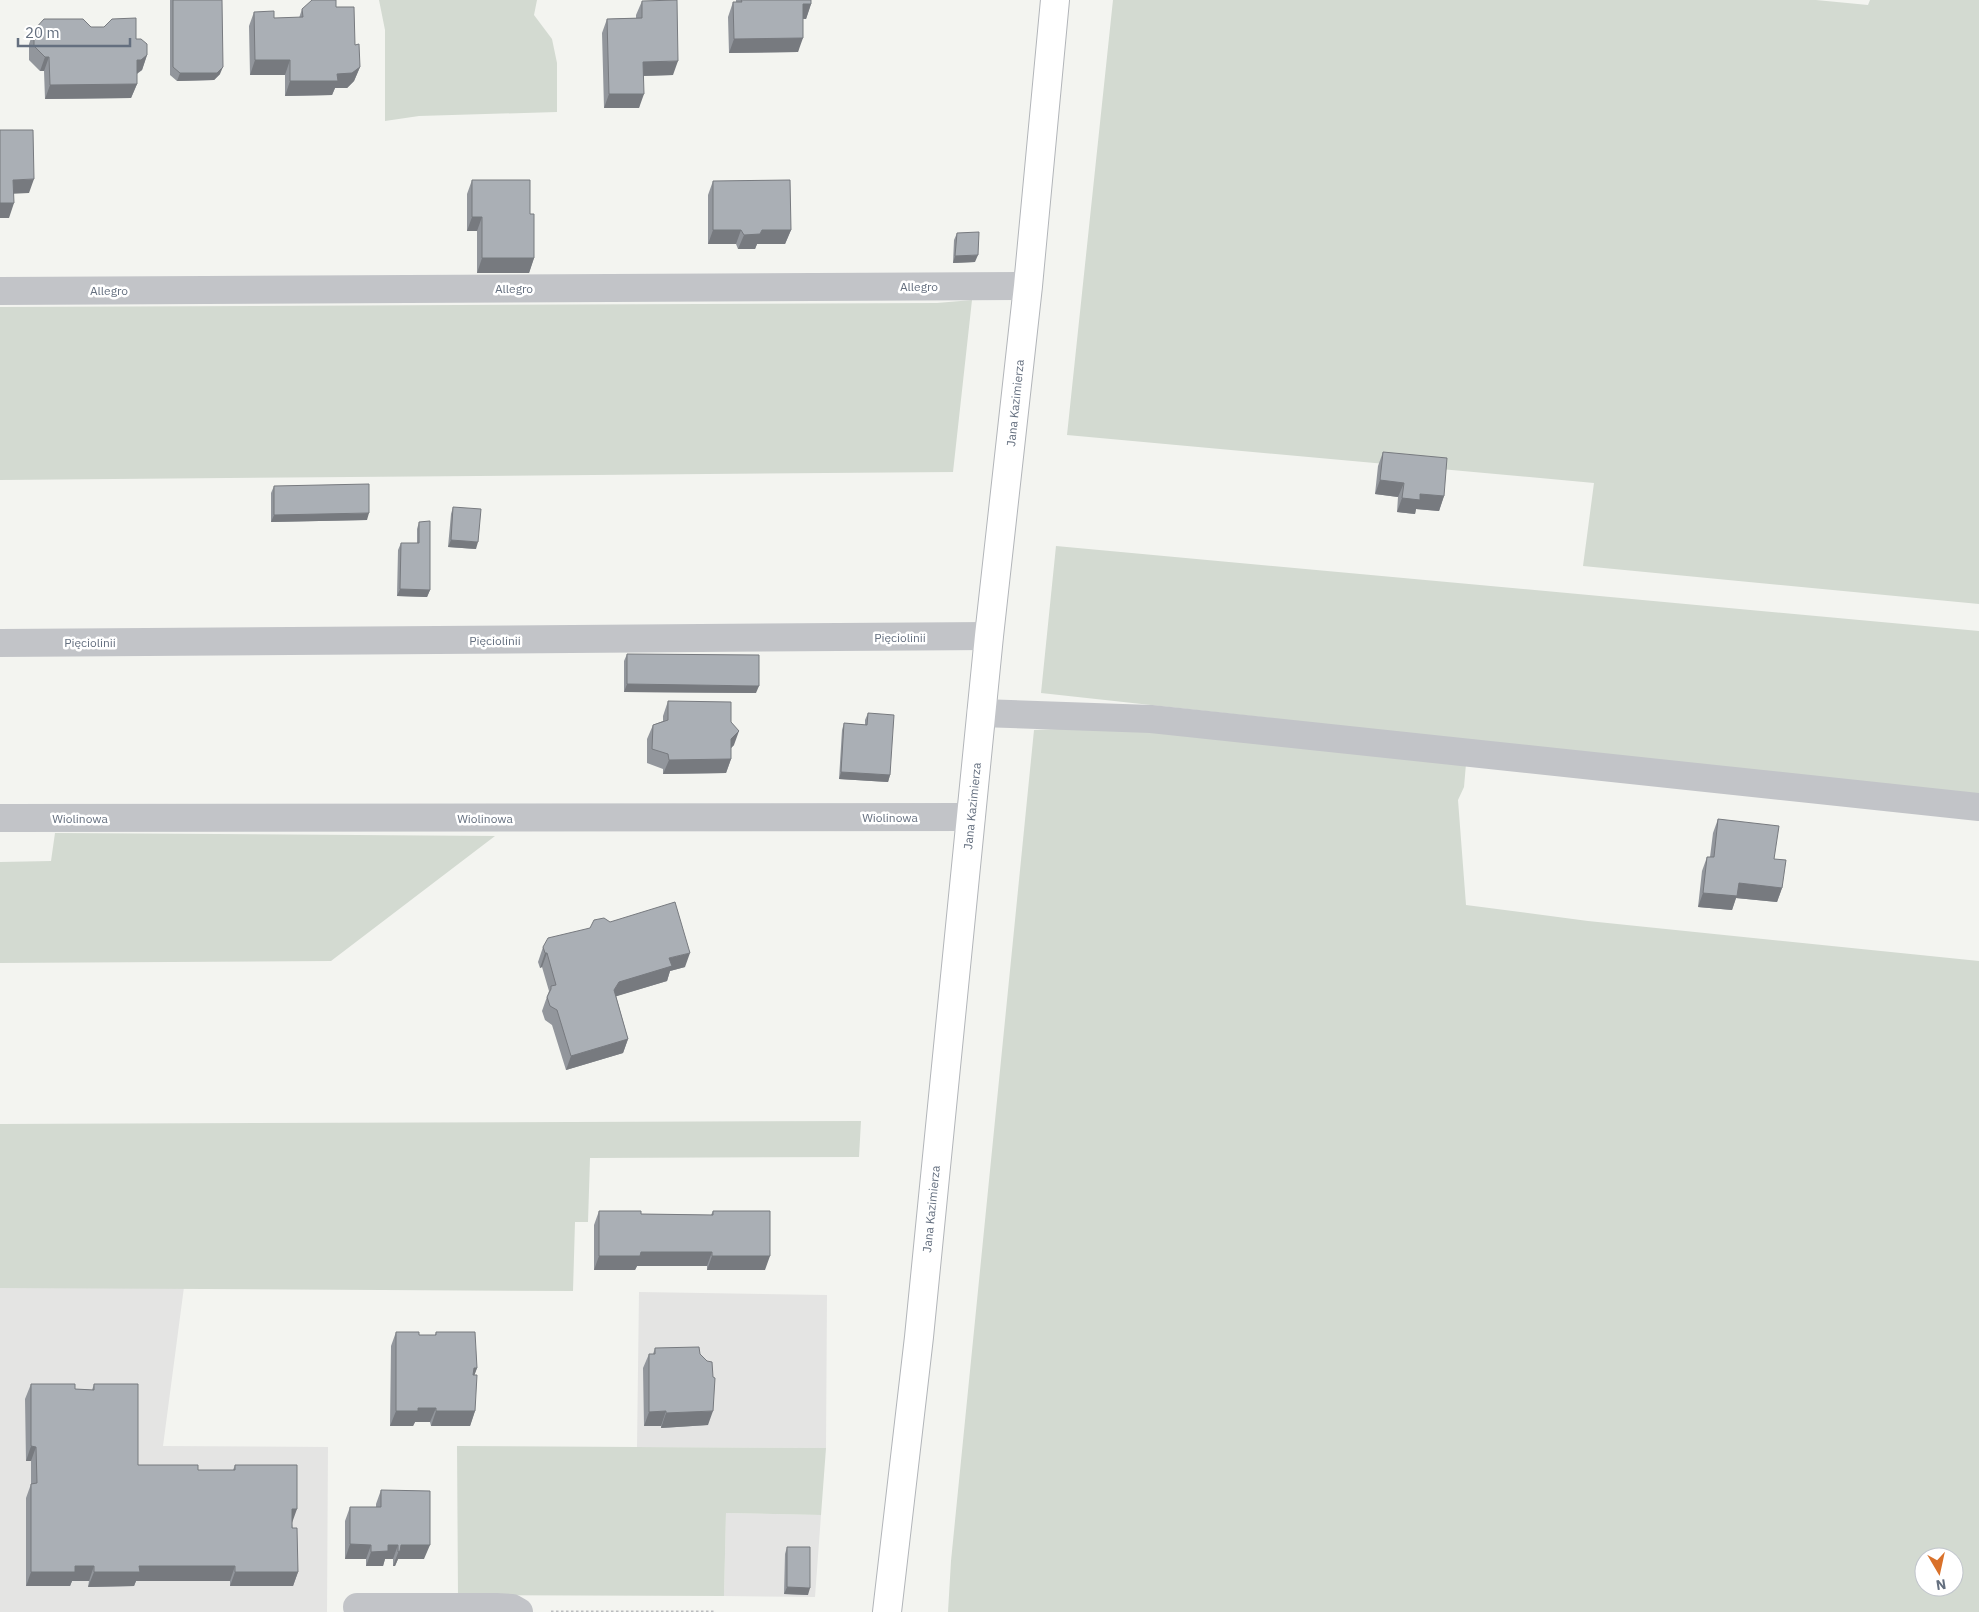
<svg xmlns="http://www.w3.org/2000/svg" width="1979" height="1612" viewBox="0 0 1979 1612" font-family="'IBM Plex Sans',sans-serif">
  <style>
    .built { fill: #e4e4e3 }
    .green { fill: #d3dad1; fill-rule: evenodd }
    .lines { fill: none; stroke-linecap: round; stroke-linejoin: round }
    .major-casing { stroke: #b2b5b9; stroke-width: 30 }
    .path { stroke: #bbbcbf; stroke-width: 3; stroke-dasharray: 2.5 2.5; stroke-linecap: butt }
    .minor { stroke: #c2c4c8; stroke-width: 28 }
    .major { stroke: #fff; stroke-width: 28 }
    .wall { fill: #92969c }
    .shaded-wall { fill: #777a7f }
    .building { fill: #aaafb5; stroke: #777a7f }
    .labels { text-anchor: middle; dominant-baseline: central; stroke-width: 5; stroke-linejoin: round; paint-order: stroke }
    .street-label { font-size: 12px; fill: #646f7f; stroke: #fff }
  </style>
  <rect width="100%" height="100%" fill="#f3f4f0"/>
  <path class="built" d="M184,1287L163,1446L328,1447L327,1612H0V1288Z
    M639,1292L827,1295L826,1448L637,1447Z
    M726,1513L821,1515L815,1597L724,1596Z"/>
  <path class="green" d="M379,0H537L534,15L552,39L557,63V112L419,116L385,121V30Z
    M1113,0H1816L1868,5L1870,0H1979V604L1583,566L1594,483L1067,435Z
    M972,300L953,472L0,480V307L937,303Z
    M1056,546L1979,631V796L1041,693Z
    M1130,726L1466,764L1464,787L1458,800L1466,905L1588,921L1979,961V1612H948L951,1561L1034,730ZM1924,1557H1954V1587H1924Z
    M55,833L495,836L331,961L0,963V862L51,861Z
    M861,1121L859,1157L590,1158L588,1222H575L573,1291L0,1288V1124Z
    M457,1446L826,1448L821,1515L726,1513L724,1596L458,1595Z"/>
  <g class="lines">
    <defs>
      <path id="major" d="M887,1612L919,1337L989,636L1028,286L1055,0"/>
    </defs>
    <use href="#major" class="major-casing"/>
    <path class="path" d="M551,1612H716"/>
    <path class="minor" d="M0,291L1028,286
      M0,643L989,636
      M981,713L1151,719L1979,807
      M0,818L971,817
      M357,1607H496L512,1608L519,1612"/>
    <use href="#major" class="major"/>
  </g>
  <path class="wall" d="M170,0H222L220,74L214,80L177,81L170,75Z
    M736,0H811V4L806,19H803L798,52L729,53L728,17L733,2H736Z
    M642,1L673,75L644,76L639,108H604L602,33L607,19L636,18V15Z
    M336,7L355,45L360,67L354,81L347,88H335L332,95L285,96V75H250L249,26L254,12L274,18H299L302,9Z
    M91,27L136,39L147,55L142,70L137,74V84L131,98L45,99L44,71H40L29,60V44L34,30Z
    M472,180L530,214L534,258L529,273H477V231H467V194Z
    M713,181L791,230L785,244H757L755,249H738L736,244H708V195Z
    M957,233L975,262L953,263L954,240Z
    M1383,452L1444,496L1439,511L1416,509L1415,514L1397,512L1398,497L1375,494L1378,466Z
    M274,486L367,520L271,522V493Z
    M453,507L476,549L448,547L451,514Z
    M419,522L430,590L427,597L397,596L398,550L401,543H417V529Z
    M627,654L756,693L624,692V661Z
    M668,701L734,745L731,748V759L726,773L663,774V769L647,763V739L653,725L663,721V716Z
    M868,713L890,775L888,782L839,779L842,730L844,723L865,725V720Z
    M1718,819L1774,859L1782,888L1777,902L1736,898L1732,910L1698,907L1702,871L1707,857H1710L1713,833Z
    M543,947L685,967L670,971L667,981L616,996L628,1039L623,1053L566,1070L552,1025L545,1020L542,1011L549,991L542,967L540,968L538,962Z
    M599,1211L641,1214L711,1215L713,1211L765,1270H707V1266H637L635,1270H594V1225Z
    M396,1332L419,1335H435L436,1332L477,1368L474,1375L475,1411L470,1426H431L430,1422H415L413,1426H390L391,1346Z
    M655,1348L708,1425L661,1428V1426H644L643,1368L649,1354H653Z
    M31,1384L75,1389L92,1390L94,1384L138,1465L198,1470H233L235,1465L292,1523L298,1572L293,1586H230V1581H136L134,1586L88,1587L89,1581H72L70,1586H26V1498L31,1484V1461H26L25,1399Z
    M381,1490L424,1559H398L395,1566H393V1559H385L383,1566H366V1559H345V1521L350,1507H376V1504Z
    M787,1547L808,1595L784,1594L785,1554Z"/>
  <path class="shaded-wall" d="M803,4H811L806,19L798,18Z
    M803,38L798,52L729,53L734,39Z
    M147,55L142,70L136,74L137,60Z
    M45,57H49L44,71H40Z
    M255,60H290L285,75H250Z
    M678,61L673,75L638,76L643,62Z
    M223,67L220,74L214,80L177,81L180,73Z
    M360,67L354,81L347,88H335L332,95L285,96L290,81L337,74Z
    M137,84L131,98L45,99L50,85Z
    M609,94H644L639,108H604Z
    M34,179L29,193L8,194L13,180Z
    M0,203H14L9,218H0Z
    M472,217H482L477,231H467Z
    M713,230H741L736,244H708Z
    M762,230H791L785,244H757L755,249H738L744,235Z
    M978,255L975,262L953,263L955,256Z
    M482,258H534L529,273H477Z
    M1380,480L1404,483L1398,497L1375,494Z
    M1420,494L1444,496L1439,511L1416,509L1415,514L1397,512L1402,498Z
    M369,513L367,520L271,522L274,515Z
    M451,540L478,542L476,549L448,547Z
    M400,589L430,590L427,597L397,596Z
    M627,684L759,686L756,693L624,692Z
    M739,731L734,745L726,753L731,739Z
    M731,759L726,773L663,774L669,760Z
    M841,772L890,775L888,782L839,779Z
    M1739,883L1782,888L1777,902L1736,898L1732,910L1698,907L1703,893Z
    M545,953H547L542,967L540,968Z
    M690,953L685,967L670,971L667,981L614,997V990L619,982L669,958Z
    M628,1039L623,1053L566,1070L571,1056Z
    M641,1252H712L707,1266H637L635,1270H594L599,1256Z
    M712,1256H770L765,1270H707Z
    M474,1368H477L472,1382Z
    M418,1408H436L430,1422H415L413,1426H390L396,1411Z
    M436,1411H475L470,1426H431Z
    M666,1411L661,1426H644L649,1412Z
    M713,1411L708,1425L661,1428L666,1413Z
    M31,1446L36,1447L31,1461H26Z
    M292,1509H297L292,1523Z
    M350,1544L371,1545L366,1559H345Z
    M388,1545H398L393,1559H385L383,1566H366L371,1552Z
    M401,1545H430L424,1559H398L395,1566H393Z
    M75,1566H94L89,1581H72L70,1586H26L31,1572Z
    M139,1566H235L230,1581H136L134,1586L88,1587L94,1572Z
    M235,1572H298L293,1586H230Z
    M787,1587L810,1588L808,1595L784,1594Z"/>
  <path class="building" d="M173,0H222L223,67L217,73H180L173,67Z
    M312,0H336V7H354L355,45L359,44L360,67L352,73L337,74L338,81H290V60H255L254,12L274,11V18L303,17L302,9Z
    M677,0L678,61L643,62L644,94H609L607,19L642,18V1Z
    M741,0H811V4H803V38L734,39L733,2H742Z
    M136,18V39H141L147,44V55L141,60H137V84L50,85L49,57H45L34,46V30L44,19H83L91,27H104L112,19Z
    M0,130H33L34,179L13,180L14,203H0Z
    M472,180H530V214H534V258H482V217H472Z
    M790,180L791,230H762L760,234L744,235L741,230H713V181Z
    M979,232L978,255L955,256L957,233Z
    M1383,452L1447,458L1444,496L1420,494V500L1402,498L1404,483L1380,480Z
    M369,484V513L274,515V486Z
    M453,507L481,509L478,542L451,540Z
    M430,521V590L400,589L401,543H419V522Z
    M627,654L759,655V686L627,684Z
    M668,701L731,702V722L739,731L731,739V759L669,760L668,754L652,749L653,725L668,720Z
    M868,713L894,715L890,775L841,772L844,723L867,725Z
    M1718,819L1779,826L1774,859L1786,860L1782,888L1739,883L1737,896L1703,893L1707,857H1714Z
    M675,902L690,953L669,958L672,966L619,982L614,990L628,1039L571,1056L557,1010L550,1006L547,997L551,989V986L556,985L547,953H545L543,947L548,938L590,928L594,920L604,918L610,922Z
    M599,1211H641V1214L713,1215V1211H770V1256H712V1252H641L640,1256H599Z
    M396,1332H419V1335H436V1332H475L477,1368H474L473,1375H477L475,1411H436V1408H418V1411H396Z
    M699,1347L700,1354L707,1361L712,1362L713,1377L715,1378L713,1411L666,1413V1411L649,1412V1354H655V1348Z
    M31,1384H75V1389L94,1390V1384H138V1465H198V1470H235V1465H297V1509H292V1528H297L298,1572H235V1566H139L140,1572H94V1566H75V1572H31V1484L37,1483L36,1447L31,1446Z
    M381,1490L430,1491V1545H401L400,1551L398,1552V1545H388V1551L371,1552V1545L350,1544V1507H381Z
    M787,1547H810V1588L787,1587Z"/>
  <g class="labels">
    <g class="street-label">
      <text x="919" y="286">Allegro</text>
      <text x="514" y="288">Allegro</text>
      <text x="109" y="290">Allegro</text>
      <text transform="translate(1015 403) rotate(-84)">Jana Kazimierza</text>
      <text x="900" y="637">Pięciolinii</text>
      <text x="495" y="640">Pięciolinii</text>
      <text x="90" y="642">Pięciolinii</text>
      <text transform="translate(972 806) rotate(-84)">Jana Kazimierza</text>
      <text x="890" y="817">Wiolinowa</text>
      <text x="80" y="818">Wiolinowa</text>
      <text x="485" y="818">Wiolinowa</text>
      <text transform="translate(931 1209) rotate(-84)">Jana Kazimierza</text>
    </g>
  </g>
  <g transform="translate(1939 1572) rotate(171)"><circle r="24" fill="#ffffff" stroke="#c1c5cc"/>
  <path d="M0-4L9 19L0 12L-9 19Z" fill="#d9712a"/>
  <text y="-8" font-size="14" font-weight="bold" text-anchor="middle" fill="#646f7f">N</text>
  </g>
  <path d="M18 38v8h112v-8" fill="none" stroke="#646f7f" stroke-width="2.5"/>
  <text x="25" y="38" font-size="15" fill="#646f7f" stroke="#ffffff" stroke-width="4" paint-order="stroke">20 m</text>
</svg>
